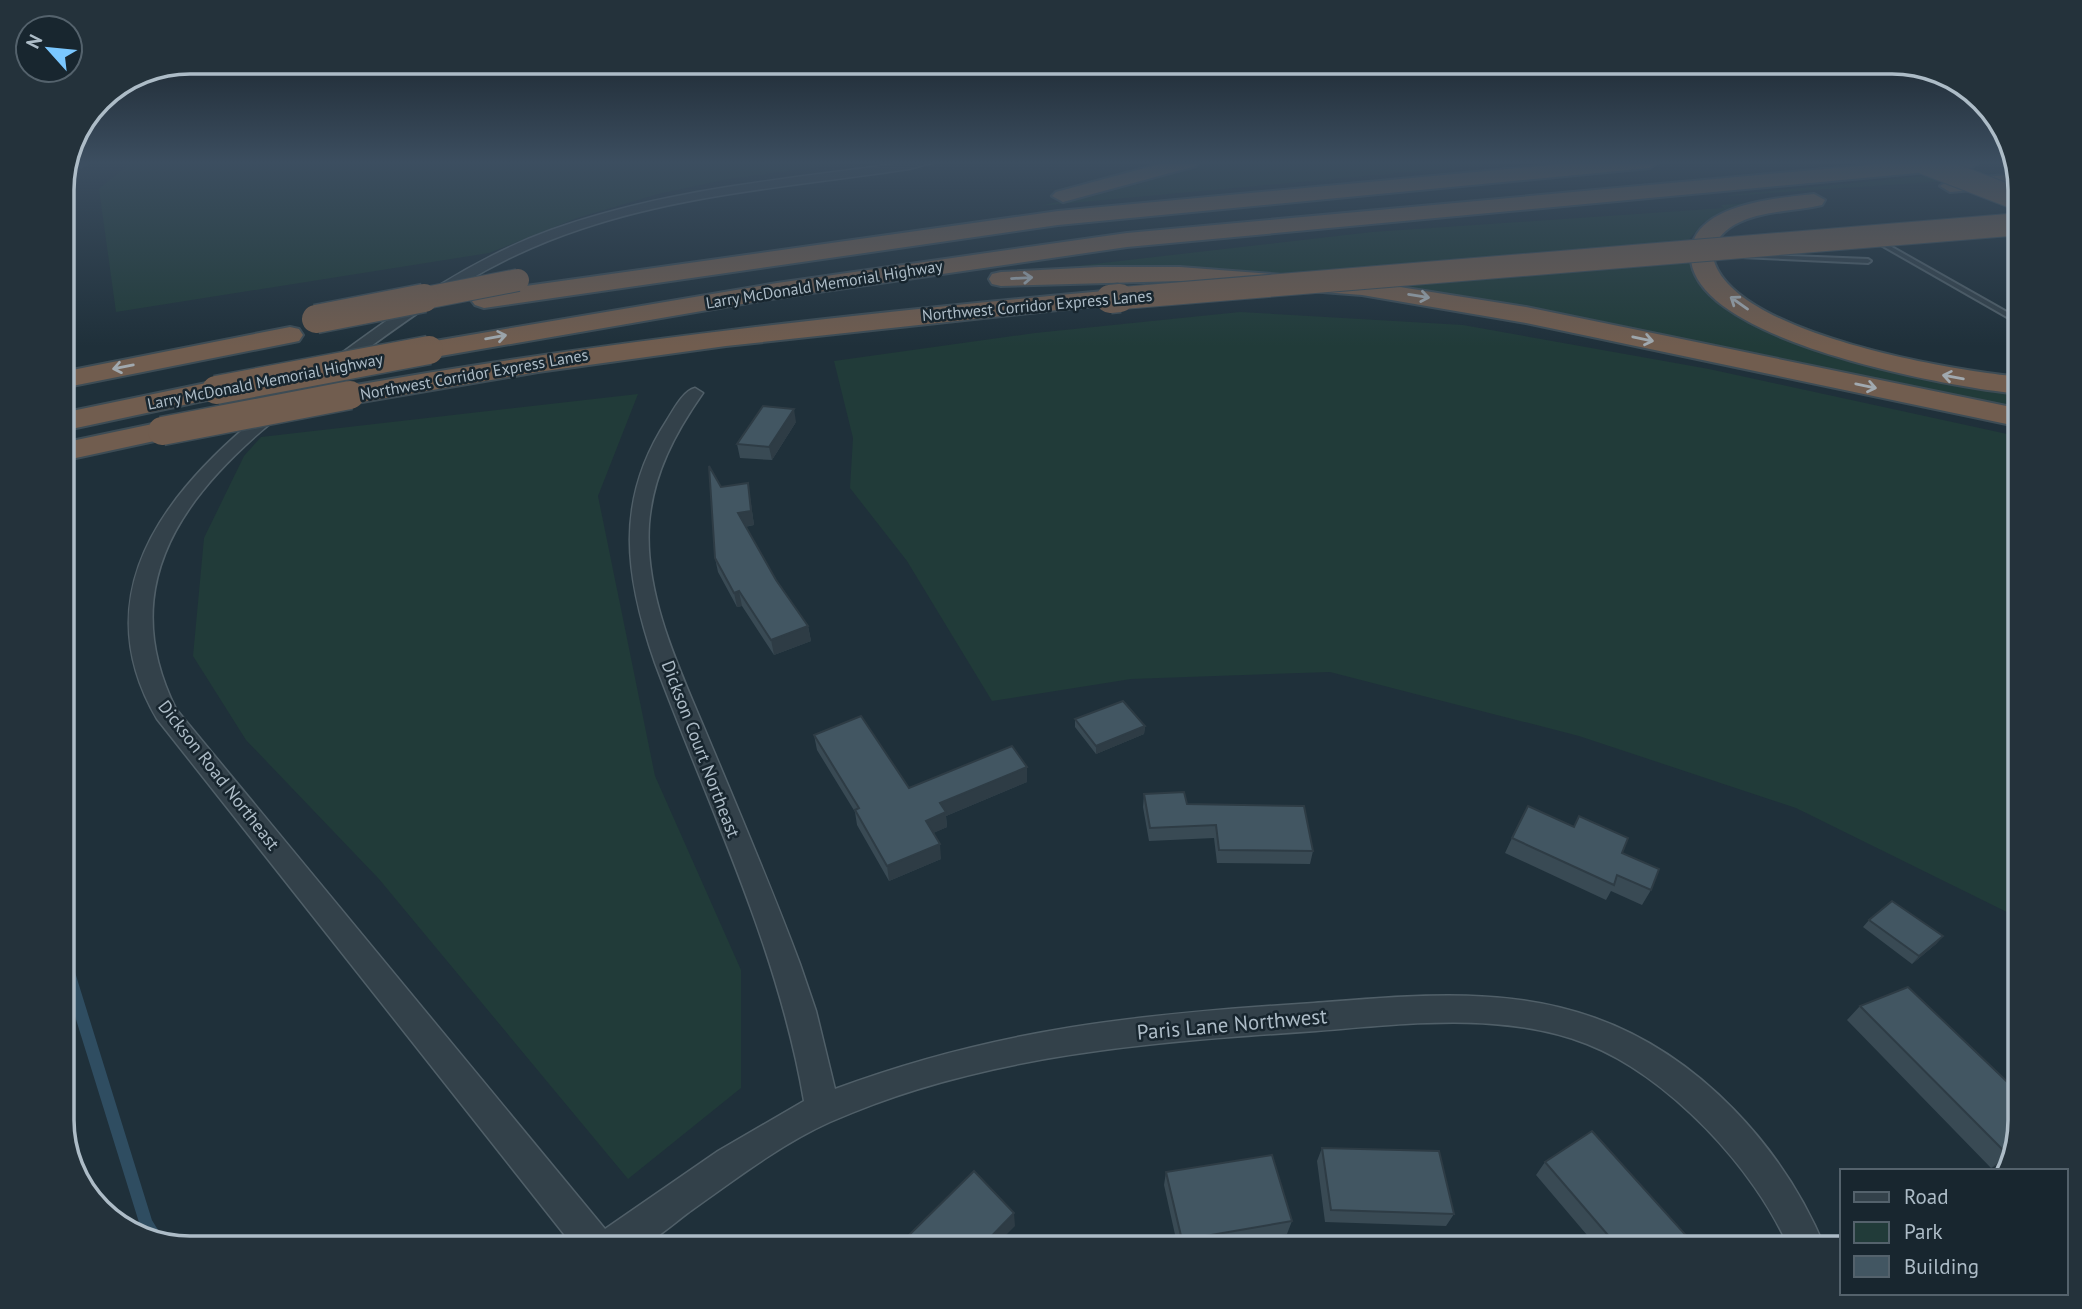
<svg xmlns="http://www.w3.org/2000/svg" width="2082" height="1309" viewBox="0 0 2082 1309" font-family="'PT Sans',sans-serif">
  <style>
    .green { fill: #213b39 }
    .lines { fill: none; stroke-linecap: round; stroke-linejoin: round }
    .stream-far2 { stroke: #2f4d61; stroke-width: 5 }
    .stream-far1 { stroke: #2f4d61; stroke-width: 10 }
    .stream { stroke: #2f4d61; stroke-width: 13 }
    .lane-casing { stroke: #505f68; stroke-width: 4 }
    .street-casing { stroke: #505f68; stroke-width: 3 }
    .highway-casing { stroke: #3d4c55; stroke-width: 4 }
    .lane { fill: #33414a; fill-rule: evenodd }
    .street { fill: #33414a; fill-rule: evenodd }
    .highway { fill: #715d4f; fill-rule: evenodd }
    .highway-bridge-far1-casing { stroke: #3d4c55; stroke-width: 24; stroke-linecap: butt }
    .highway-bridge-casing { stroke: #3d4c55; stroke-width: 31; stroke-linecap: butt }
    .highway-bridge-far1 { stroke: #715d4f; stroke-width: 22 }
    .highway-bridge { stroke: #715d4f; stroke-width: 28 }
    .wall { fill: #394a54 }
    .shaded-wall { fill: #2e3c45 }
    .building { fill: #425662; stroke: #2e3c45; stroke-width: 2 }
    .oneway { stroke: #a1a9af }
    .labels { text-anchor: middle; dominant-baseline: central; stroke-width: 5; stroke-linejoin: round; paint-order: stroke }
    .far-street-label { font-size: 16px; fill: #adbcc7; stroke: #18262f }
    .street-label { font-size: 18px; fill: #adbcc7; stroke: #18262f }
    .near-street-label { font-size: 21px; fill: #adbcc7; stroke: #18262f }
    .rim { fill: none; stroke: #adbcc7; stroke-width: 3.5 }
  </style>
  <rect width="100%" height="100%" fill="#1f303a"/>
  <path class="green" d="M131,162H857L728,179L658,194L577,218L489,253L116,312L99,189Z
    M1207,162H1516L1039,206L1139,184Z
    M1935,175L1948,181L1728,196L1729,195Z
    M1750,203L1756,206L1704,222L1685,244L1296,276L1165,269L1059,268L1372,232L1724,208L1721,205Z
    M1690,259C1717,346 1939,386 2021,394V413L1382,284Z
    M1240,312L1463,325L1709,369L2021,437V919L1796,808L1579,736L1330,672L1131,679L992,701L907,561L850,488L853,438L834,361L1035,333Z
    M638,394L598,496L655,776L741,970V1088L628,1179L379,879L246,740L193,656L204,538L244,456L261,437Z"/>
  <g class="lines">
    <path class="stream-far2" d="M64,175L88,162"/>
    <path class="stream-far1" d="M62,954L65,964"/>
    <path class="stream" d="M65,962L146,1223L156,1239"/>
    <defs>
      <path id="lane" d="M1883,242L2021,320V325L1881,245L1880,244Z
        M1743,254L1868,259L1871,261L1868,263L1741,257L1740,256Z"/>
      <path id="street" d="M908,162H935L909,169C798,186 688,193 581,229C487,260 426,306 348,363C234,448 97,550 176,709L605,1229L718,1151L804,1101C778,948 709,808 655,663C625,576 614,501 667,420C674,409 683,391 695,388L703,393C675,433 653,474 649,524C644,599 682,674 710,742C741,816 772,889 800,964L816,1011L835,1089C999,1028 1142,1014 1314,1003C1407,996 1505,985 1595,1018C1699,1055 1784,1148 1825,1248H1789C1755,1168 1668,1076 1587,1044C1503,1011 1404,1024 1316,1031C1152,1042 983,1054 830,1122C783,1143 734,1180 692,1210C679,1219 650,1245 636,1248C617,1251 594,1248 575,1248L157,719C63,558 224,438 339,355C407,305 471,259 551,230C669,188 785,180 908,162Z"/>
      <path id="highway" d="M1167,162H1199L1196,166L1063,202L1052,196L1056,192Z
        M1582,162H1659L1649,168L1058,225L484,308L475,305L471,300L475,295L484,292L1058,211Z
        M1901,162H1980L1970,168L1127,247L777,298L429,358L419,356L416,350L419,344L429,342L777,283L1127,233Z
        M2018,174L2020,186L1950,192L1940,186L1950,180Z
        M1814,194L1825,200L1822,205C1792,212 1761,210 1734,225C1720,233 1709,248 1715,264C1742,335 1953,371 2021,377V394C1959,389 1669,339 1692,245C1703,203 1779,198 1814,194Z
        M1099,267H1180L1362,281L1526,307L2021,409V427L1526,323L1362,295L1180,281L1001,286L992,284L989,279L992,274L1001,272Z
        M1104,291L1113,294L1117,299L1113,304L726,346L538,372L350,404L340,401L336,395L340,389L350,386C600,342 851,314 1104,291Z
        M290,327L299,329L303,335L299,341L62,388V372Z
        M216,381L226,384L230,390L226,396L62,431V413Z
        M162,422L173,425L177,431L173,437L62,461V443Z"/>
    </defs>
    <use href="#lane" class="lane-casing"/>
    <use href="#street" class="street-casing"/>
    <use href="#highway" class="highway-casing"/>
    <use href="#lane" class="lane"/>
    <use href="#street" class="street"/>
    <use href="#highway" class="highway"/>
    <defs>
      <path id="highway-bridge-far1" d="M1921,162L2020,200
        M1110,299L2021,224
        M415,300L518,280"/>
      <path id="highway-bridge" d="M1110,299L1120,298
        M316,319L424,298
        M216,390L429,350
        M162,431L350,395"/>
    </defs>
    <use href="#highway-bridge-far1" class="highway-bridge-far1-casing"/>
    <use href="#highway-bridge" class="highway-bridge-casing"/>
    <use href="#highway-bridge-far1" class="highway-bridge-far1"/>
    <use href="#highway-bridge" class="highway-bridge"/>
  </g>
  <path class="wall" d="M796,422L772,460L740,458L737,444Z
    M748,483L754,525L745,527L776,580L808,626L811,641L774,655L742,606L737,607L718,572L715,558L721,487Z
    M1075,719L1145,726L1144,734L1096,754L1075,727Z
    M814,735L909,788L1027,782L946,816L947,827L933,833L941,859L889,881L857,825L855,812L817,750Z
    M1144,794L1187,804L1313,851L1310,864L1217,863L1214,838L1149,841L1143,807Z
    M1512,838L1622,853L1651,890L1642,905L1611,891L1606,900L1505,853Z
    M1869,920L1943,936L1936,944L1912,964L1863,927Z
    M1860,1006L2021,1120L2010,1159L1991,1168L1847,1020Z
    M1322,1148L1454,1214L1446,1226L1325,1222L1317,1161Z
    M1545,1162L1687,1248H1598L1536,1175Z
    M1166,1172L1292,1221L1287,1234L1208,1248H1178L1164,1185Z"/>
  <path class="shaded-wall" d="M794,409L796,422L772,460L769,447Z
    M748,483L754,525L741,527L738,513Z
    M739,591L742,606L737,607L734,593Z
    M808,626L811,641L774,655L771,640Z
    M1145,726L1144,734L1096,754V746Z
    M1027,767V782L946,816L947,827L927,836L926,821L940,803Z
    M940,844L941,859L889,881L887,866Z
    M1943,936L1936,944L1912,964L1919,956Z
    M2012,1153L2010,1159L1991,1168L2008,1155Z
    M1014,1213L1015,1226L993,1248H980Z"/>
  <path class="building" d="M763,406L794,409L769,447L737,444Z
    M709,466L721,487L748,483L751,511L738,513L776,580L808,626L771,640L739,591L734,593L715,558Z
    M1123,701L1145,726L1096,746L1075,719Z
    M861,716L909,788L1012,746L1027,767L940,803L946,812L926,821L940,844L887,866L855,810L859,808L814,735Z
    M1184,792L1187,804L1304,806L1313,851L1219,850L1216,825L1150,828L1144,794Z
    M1528,806L1574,827L1579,816L1628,838L1622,853L1659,869L1651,890L1617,875L1614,885L1512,838Z
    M1892,901L1943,936L1919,956L1869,920Z
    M1908,987L2021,1095V1120L2012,1153L2008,1155L1860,1006Z
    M1592,1131L1692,1242L1684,1248H1619L1545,1162Z
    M1322,1148L1439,1151L1454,1214L1331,1210Z
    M1272,1155L1292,1221L1182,1240L1166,1172Z
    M974,1171L1014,1213L980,1248H896Z"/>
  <defs><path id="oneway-shaft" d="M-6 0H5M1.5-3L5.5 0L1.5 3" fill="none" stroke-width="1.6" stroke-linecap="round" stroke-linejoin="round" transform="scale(1.75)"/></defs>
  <g class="oneway">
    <use href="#oneway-shaft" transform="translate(1022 278) rotate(-3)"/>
    <use href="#oneway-shaft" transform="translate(1419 296) rotate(9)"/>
    <use href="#oneway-shaft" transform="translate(1739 303) rotate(-145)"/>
    <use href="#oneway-shaft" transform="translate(496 337) rotate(-10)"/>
    <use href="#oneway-shaft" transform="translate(1643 339) rotate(12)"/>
    <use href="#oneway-shaft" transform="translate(123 367) rotate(169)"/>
    <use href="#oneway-shaft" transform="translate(1953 377) rotate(-170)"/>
    <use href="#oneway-shaft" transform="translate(1866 386) rotate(12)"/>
  </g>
  <linearGradient id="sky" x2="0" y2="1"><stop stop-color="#111a20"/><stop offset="0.47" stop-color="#3c4e60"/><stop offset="1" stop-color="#3c4e60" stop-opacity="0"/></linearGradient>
  <rect width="2082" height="346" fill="url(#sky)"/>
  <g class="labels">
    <g class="far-street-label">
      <text transform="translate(824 284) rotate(-9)">Larry McDonald Memorial Highway</text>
      <text transform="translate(1037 305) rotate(-5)">Northwest Corridor Express Lanes</text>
      <text transform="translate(474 374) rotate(-10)">Northwest Corridor Express Lanes</text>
      <text transform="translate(265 381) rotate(-11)">Larry McDonald Memorial Highway</text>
    </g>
    <g class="street-label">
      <text transform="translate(701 749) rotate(69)">Dickson Court Northeast</text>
      <text transform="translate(219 775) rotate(52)">Dickson Road Northeast</text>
    </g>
    <g class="near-street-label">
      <text transform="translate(1232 1024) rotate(-5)">Paris Lane Northwest</text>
    </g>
  </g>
  <path d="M0 0H2082V1309H0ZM190 74H1892A116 116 0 0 1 2008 190V1120A116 116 0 0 1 1892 1236H190A116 116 0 0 1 74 1120V190A116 116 0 0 1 190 74Z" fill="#24323b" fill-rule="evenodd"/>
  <path class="rim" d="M190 74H1892A116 116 0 0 1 2008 190V1120A116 116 0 0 1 1892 1236H190A116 116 0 0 1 74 1120V190A116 116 0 0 1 190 74Z"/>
  <rect x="1840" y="1169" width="228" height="126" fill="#18262f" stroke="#54626c" stroke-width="2"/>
  <rect x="1854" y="1192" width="35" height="10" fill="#33414a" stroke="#54626c" stroke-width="2"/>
  <text x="1904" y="1204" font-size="21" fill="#adbcc7">Road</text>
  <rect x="1854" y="1222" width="35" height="21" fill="#213b39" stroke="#54626c" stroke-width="2"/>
  <text x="1904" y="1239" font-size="21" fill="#adbcc7">Park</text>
  <rect x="1854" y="1256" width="35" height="21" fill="#425662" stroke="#54626c" stroke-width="2"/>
  <text x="1904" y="1274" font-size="21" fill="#adbcc7">Building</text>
  <g transform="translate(49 49) rotate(297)"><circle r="33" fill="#18262f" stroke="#54626c" stroke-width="2"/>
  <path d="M0-5L12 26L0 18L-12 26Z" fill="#7ac7ff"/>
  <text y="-10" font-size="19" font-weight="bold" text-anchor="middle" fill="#adbcc7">N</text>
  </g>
</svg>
